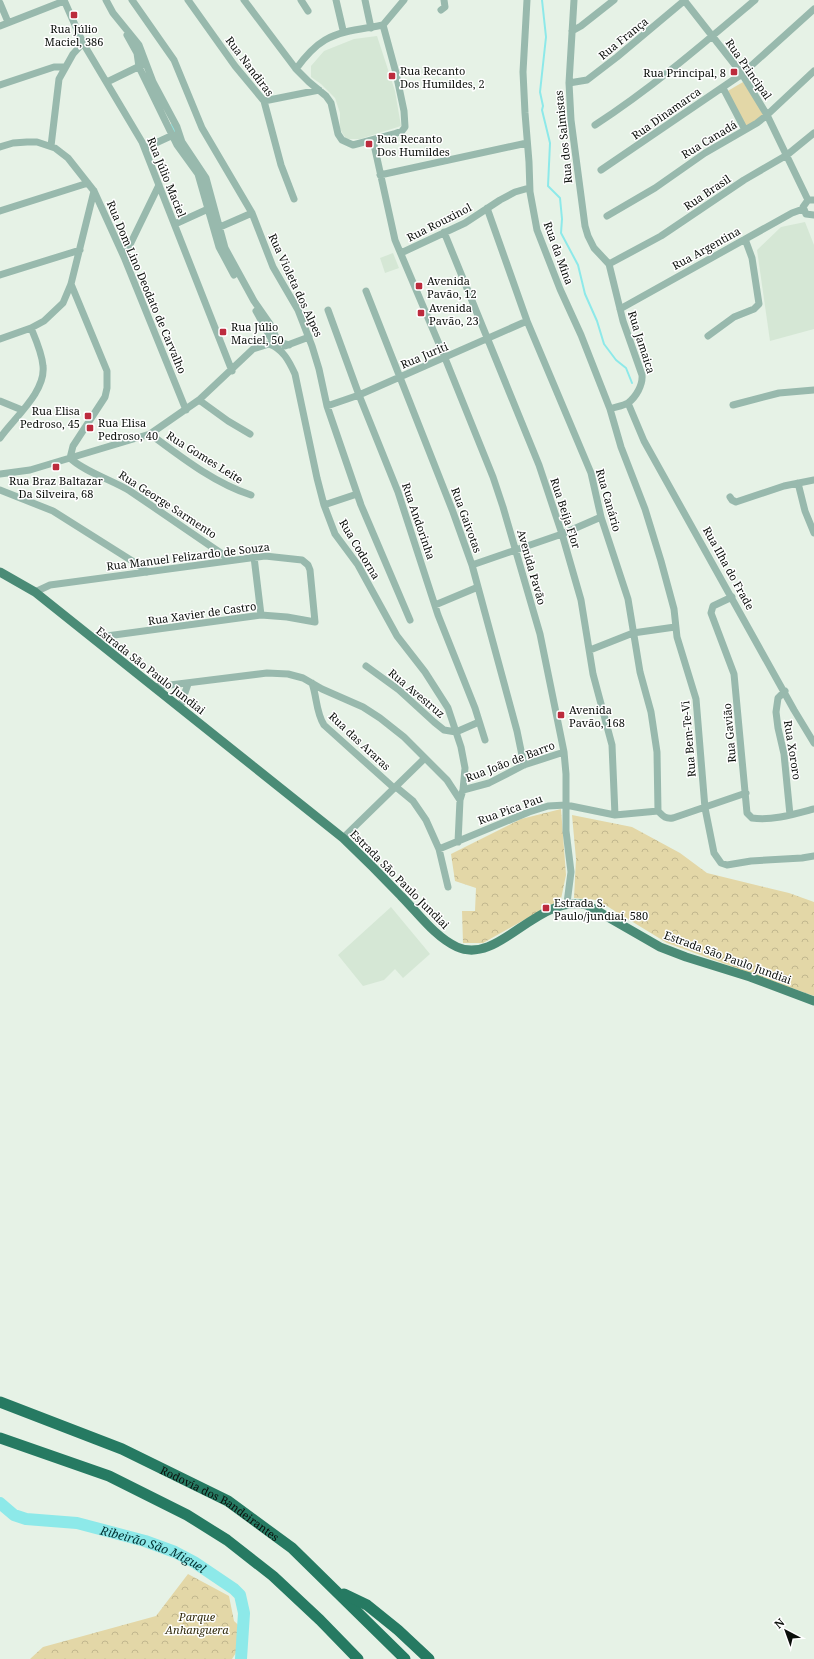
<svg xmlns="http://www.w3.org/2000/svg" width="814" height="1659" viewBox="0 0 814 1659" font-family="'Noto Serif',serif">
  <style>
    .built { fill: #d5e7d5 }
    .forest { fill: url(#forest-crowns) }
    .green { fill: #e3d7a7 }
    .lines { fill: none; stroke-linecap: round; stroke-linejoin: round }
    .stream { stroke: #8de9e9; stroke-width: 2 }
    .river { stroke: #8de9e9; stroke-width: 12 }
    .minor { stroke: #98b9ad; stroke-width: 7 }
    .major { stroke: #4a8b76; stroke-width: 9 }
    .highway { stroke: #267a62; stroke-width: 11 }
    .poi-dot { fill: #bc2b3d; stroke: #fff; stroke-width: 1.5 }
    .labels { text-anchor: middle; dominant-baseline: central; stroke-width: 3; stroke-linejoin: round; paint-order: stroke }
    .poi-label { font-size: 11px; fill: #0b0f0b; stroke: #fff; text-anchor: start }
    .street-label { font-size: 11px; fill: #0b0f0b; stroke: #fff }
    .park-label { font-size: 11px; font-style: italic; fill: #312a0b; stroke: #fff }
    .water-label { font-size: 12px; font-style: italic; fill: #013031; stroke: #fff }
  </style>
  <defs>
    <pattern id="forest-crowns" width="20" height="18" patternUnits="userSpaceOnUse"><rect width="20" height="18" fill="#e3d7a7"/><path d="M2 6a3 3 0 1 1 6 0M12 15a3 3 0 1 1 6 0" fill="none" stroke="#c1b78e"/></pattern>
  </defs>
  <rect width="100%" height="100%" fill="#e6f2e6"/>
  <path class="built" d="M377,36L395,91L401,126L360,139H346L340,129V113L335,98L321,84L311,77V66L324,51L354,39Z
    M805,222L814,245V329L770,341L757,250L781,227Z
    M393,253L399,268L385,273L380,258Z
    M391,907L430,954L403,978L395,969L384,980L363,986L338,955Z"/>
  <path class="forest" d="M561,809L566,875L561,899L483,943H463L462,911H475L476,888L455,881L451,854L521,819Z
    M572,815L632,827L680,853L707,873L789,893L814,902V996L667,943L597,900L574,898L576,859Z
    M188,1574L229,1596L234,1621L248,1634L232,1659H30L43,1647L156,1616Z"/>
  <path class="green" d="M743,82L765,115L745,127L726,92Z"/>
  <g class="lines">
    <path class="stream" d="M542,0L546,37L540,92L543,106L542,110L550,143L548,186L560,198L562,219L561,233L578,265L585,294L597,321L604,344L616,360L626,368L632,383
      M172,125L175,134"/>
    <path class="river" id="s1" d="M0,1503L14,1515L26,1519L77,1523L145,1541L175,1552L194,1562L234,1589L240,1595L244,1613L241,1659"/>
    <path class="minor" d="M64,0L83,43L142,142L232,371
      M106,0L113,13L139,45L153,82L177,127L182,142L206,178L225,248L254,301L270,324L278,342L289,345
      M132,0L174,60L202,128L252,213L273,267L298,310L312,346L319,369L327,406L361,505L410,620
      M188,0L235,66L264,101L281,165L294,199
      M244,0L296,69L309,82L326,96L331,103L338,134L342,140L353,145L394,134L402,131L405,127L404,111L396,73L383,25
      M301,0L308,11
      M336,0L343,30
      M365,0L371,28
      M527,0L523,72L525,113L529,162L530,192L537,230L560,289L581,335L610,409L621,447L645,509L661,561L674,609L677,637L696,699L705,808L714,853L721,863L727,865L751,861L802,858L814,856
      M574,0L569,83L571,120L585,226L588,236L594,248L609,264L623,321L642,375C643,385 636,397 628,403C623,406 615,407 610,409
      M684,0L742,74L767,115L808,200
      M0,3L8,22
      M441,10L445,7L444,0
      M383,25L404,0
      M0,26L64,1
      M572,31L581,26L614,0
      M127,35L137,53L139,67L177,145L198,174L219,247L234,275
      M296,69C304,58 313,47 325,40C342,30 364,29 383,25
      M107,82L142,65
      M569,83L587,80L617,57L685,0
      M0,85L54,67H64
      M723,88L745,130
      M264,101L319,90
      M595,125C652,88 703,44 755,0
      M373,140L395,240L445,358L493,477L503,507L540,634L564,752L566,774V831L571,872L567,903
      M51,146L59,79L73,54L83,43
      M0,147L13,143L27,142H37L55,148L68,158L94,191L124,257L186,410
      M145,148L173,135
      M601,170L742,74L814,9
      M380,175L527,143
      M814,200H808L803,207L806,214L814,215
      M487,208L527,321L591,473L601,517L628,599L640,672L651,712L657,752L658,811
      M0,211L88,183
      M607,216L655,188L705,153L757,123L767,115L814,71
      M175,224L208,209
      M220,227L252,213
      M444,232L539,465L562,534L581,600L593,674L612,745L615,815
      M401,253L465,223L500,200L515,192L529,188
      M124,257L159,185
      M609,264L661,236L744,180L787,155L814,133
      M0,275L80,250
      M71,284L107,371V388L105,397L73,446L70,458C83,471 112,480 130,491L231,560
      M366,291L453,512L472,565L517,731L524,765
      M620,309L792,213L803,209
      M328,310L359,395L398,492L438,615L475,708L485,740
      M256,311C263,323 268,335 276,346
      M708,336L734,317L754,309L759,304L752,258L745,239
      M0,339L31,328L44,321L63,303L71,284L94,191
      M285,346L309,337
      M199,400L228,421L250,434
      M0,401L22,410
      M628,403L644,441L794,710L814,743
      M733,405L779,393L814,390
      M327,406L359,395L527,321
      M150,434C181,457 214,483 251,495
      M0,438C14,418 46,392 43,366C42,353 36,340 31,328
      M0,474L30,470L150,434L199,400L253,349L269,344C283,349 289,361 295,374L317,478L324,505L335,534L358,565L397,636L425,672L448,708L461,747L465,768L463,790L460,800
      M798,483L805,511L814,533
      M0,490L53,511L137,564L147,572
      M730,497L732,500L736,502L784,486L814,480
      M324,505L357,494
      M254,557L261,615
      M472,565L562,534L601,517
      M35,592L50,585L265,556L302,560L308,565L310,570L315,622L287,617L261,615L92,638
      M732,597L713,606L711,613L734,674L747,813L752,818C772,821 795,814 814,809
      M435,605L478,587
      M590,650L633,633L675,627
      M366,666L399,690L434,722L444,730L456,732L479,722
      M312,683C317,697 316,713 324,725L394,788
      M154,687L267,673L288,674L303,678L322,689L363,707L380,718L404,737L447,780L460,800L458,842
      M785,691L778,698L776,712L778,728L784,754L790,815
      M180,707L188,684
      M396,787L413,801L426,820L439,849L448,887
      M463,790L489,783L524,765L564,752
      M658,811C663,816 665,819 673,818L746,793
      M343,838L425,758
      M439,849L529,812L548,806L566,805L615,815L658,811"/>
    <path class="major" d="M0,572L35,592L343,838C363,857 382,876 401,896C418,913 435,937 457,947C499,966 537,893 587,905L660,947L686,957L750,977L814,1001"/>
    <g class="highway">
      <path id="s2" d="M0,1402L122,1449L228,1501L292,1548L405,1659"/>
      <path d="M0,1438L109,1476L187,1515L227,1540L273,1576L320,1620L358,1659"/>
      <path d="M344,1594L367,1605L398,1630L429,1659"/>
    </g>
  </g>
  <g class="poi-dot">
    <rect x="70" y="11" width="8" height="8" rx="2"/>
    <rect x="730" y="68" width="8" height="8" rx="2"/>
    <rect x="388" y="72" width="8" height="8" rx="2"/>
    <rect x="365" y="140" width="8" height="8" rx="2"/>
    <rect x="415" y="282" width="8" height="8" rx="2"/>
    <rect x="417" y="309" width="8" height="8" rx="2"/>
    <rect x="219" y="328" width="8" height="8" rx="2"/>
    <rect x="84" y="412" width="8" height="8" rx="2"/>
    <rect x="86" y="424" width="8" height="8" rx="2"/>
    <rect x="52" y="463" width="8" height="8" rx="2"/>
    <rect x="557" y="711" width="8" height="8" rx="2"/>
    <rect x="542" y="904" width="8" height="8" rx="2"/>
  </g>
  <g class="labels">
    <g class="poi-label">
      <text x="74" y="28" text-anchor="middle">Rua Júlio<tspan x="74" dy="13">Maciel, 386</tspan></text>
      <text x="400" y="70">Rua Recanto<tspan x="400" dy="13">Dos Humildes, 2</tspan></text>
      <text x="726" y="72" text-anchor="end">Rua Principal, 8</text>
      <text x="377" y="138">Rua Recanto<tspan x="377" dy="13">Dos Humildes</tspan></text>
      <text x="427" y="280">Avenida<tspan x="427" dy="13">Pavão, 12</tspan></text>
      <text x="429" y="307">Avenida<tspan x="429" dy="13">Pavão, 23</tspan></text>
      <text x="231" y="326">Rua Júlio<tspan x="231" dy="13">Maciel, 50</tspan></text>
      <text x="80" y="410" text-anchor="end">Rua Elisa<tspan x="80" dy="13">Pedroso, 45</tspan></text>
      <text x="98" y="422">Rua Elisa<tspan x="98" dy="13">Pedroso, 40</tspan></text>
      <text x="56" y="480" text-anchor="middle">Rua Braz Baltazar<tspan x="56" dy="13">Da Silveira, 68</tspan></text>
      <text x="569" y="709">Avenida<tspan x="569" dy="13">Pavão, 168</tspan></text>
      <text x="554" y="902">Estrada S.<tspan x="554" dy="13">Paulo/jundiaí, 580</tspan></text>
    </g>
    <g class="street-label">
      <text transform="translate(623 38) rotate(-39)">Rua França</text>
      <text transform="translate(250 66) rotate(53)">Rua Nandiras</text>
      <text transform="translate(749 69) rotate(55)">Rua Principal</text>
      <text transform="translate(666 113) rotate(-35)">Rua Dinamarca</text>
      <text transform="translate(563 137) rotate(-96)">Rua dos Salmistas</text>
      <text transform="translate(709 139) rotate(-31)">Rua Canadá</text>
      <text transform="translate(167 177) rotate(68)">Rua Júlio Maciel</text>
      <text transform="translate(707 192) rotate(-34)">Rua Brasil</text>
      <text transform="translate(439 222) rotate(-27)">Rua Rouxinol</text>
      <text transform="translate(706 248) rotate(-29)">Rua Argentina</text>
      <text transform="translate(559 253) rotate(70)">Rua da Mina</text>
      <text transform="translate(296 285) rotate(65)">Rua Violeta dos Alpes</text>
      <text transform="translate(147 287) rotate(67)">Rua Dom Lino Deodato de Carvalho</text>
      <text transform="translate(642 342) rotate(72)">Rua Jamaica</text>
      <text transform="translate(424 355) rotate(-23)">Rua Juriti</text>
      <text transform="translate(205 457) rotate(32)">Rua Gomes Leite</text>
      <text transform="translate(609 500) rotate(74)">Rua Canário</text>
      <text transform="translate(168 504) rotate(33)">Rua George Sarmento</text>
      <text transform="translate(566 513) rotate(72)">Rua Beija Flor</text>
      <text transform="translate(467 520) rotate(70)">Rua Gaivotas</text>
      <text transform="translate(419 521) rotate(71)">Rua Andorinha</text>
      <text transform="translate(360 549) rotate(59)">Rua Codorna</text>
      <text transform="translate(188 556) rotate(-7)">Rua Manuel Felizardo de Souza</text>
      <text transform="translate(532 567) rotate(74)">Avenida Pavão</text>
      <text transform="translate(729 568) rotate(61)">Rua Ilha do Frade</text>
      <text transform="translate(202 613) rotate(-8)">Rua Xavier de Castro</text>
      <text transform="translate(151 670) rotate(38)">Estrada São Paulo Jundiai</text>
      <text transform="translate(417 693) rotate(40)">Rua Avestruz</text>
      <text transform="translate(729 733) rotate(-95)">Rua Gavião</text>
      <text transform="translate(688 739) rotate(-95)">Rua Bem-Te-Vi</text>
      <text transform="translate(360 741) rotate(43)">Rua das Araras</text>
      <text transform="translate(793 750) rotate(81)">Rua Xororo</text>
      <text transform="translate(510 761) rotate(-21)">Rua João de Barro</text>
      <text transform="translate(510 809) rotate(-20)">Rua Pica Pau</text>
      <text transform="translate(400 879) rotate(45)">Estrada São Paulo Jundiai</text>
      <text transform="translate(728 957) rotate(20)">Estrada São Paulo Jundiai</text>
      <text stroke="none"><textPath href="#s2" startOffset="243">Rodovia dos Bandeirantes</textPath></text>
    </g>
    <g class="park-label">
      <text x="197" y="1616">Parque<tspan x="197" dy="13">Anhanguera</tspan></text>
    </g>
    <g class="water-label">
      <text stroke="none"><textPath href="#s1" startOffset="163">Ribeirão São Miguel</textPath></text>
    </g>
  </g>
  <g transform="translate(786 1631) rotate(319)" stroke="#ffffff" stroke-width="3" paint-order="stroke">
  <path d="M0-3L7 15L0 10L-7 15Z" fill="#0b0f0b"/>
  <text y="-6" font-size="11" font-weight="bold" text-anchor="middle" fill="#0b0f0b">N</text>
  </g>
</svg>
